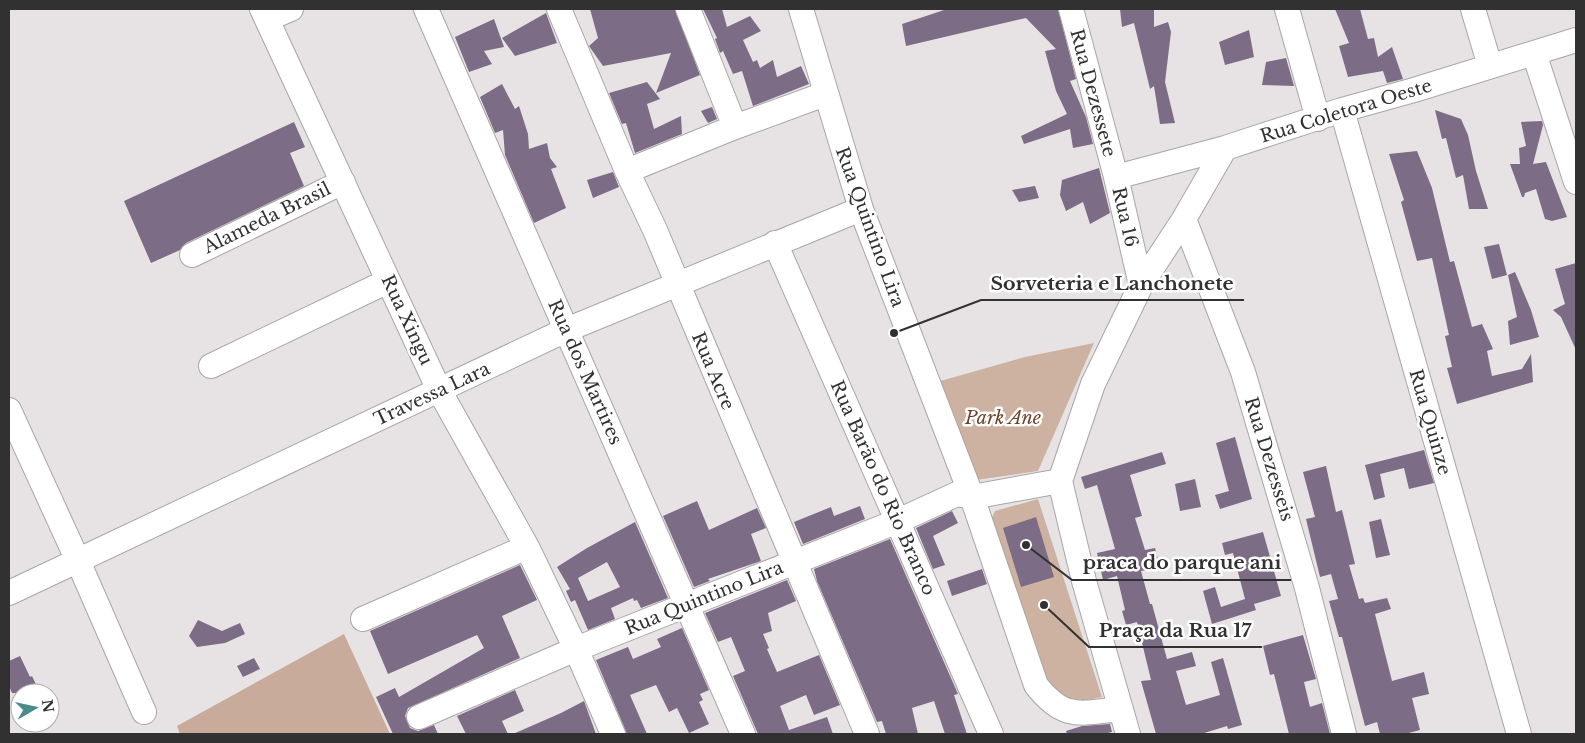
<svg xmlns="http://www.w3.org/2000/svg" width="1585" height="743" viewBox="0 0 1585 743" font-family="'Libre Baskerville',serif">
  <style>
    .green { fill: #cdb2a2 }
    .forest { fill: #c8ab9a }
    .building { fill: #7d6c85; fill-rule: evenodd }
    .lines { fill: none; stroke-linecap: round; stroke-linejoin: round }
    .minor-casing { stroke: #a9a5a7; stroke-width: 26 }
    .minor { stroke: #fff; stroke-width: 24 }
    .labels { text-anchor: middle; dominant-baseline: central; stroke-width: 5; stroke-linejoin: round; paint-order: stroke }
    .street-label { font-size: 18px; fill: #323132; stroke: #fff }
    .park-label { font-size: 18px; font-style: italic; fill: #6d4227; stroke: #fff }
    .leader { fill: none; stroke: #323132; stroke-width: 2 }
    .callout-dot { fill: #323132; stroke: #fff; stroke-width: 2 }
    .callout-label { font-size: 19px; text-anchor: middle; font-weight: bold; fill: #323132; stroke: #fff; stroke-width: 5; stroke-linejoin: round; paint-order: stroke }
  </style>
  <rect width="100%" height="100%" fill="#e7e3e5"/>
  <path class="green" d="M1094,343L1038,471L969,481L937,382L1025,357Z
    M1038,499L1102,697L1078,702H1058L1044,687L989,523L995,511Z"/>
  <path class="forest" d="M344,634L390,734H180L177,726Z"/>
  <path class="building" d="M590,9H675L700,75L656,93L671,53L603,66L589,46L598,38Z
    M703,9H722L727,27L750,16L761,31L743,40L753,62L757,60L760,68L773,60L777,77L801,66L809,84L753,106L742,71L733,74L723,51L720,53L715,39L717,38Z
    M947,9H1058L1076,79L1070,81L1086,117L1093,144L1073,148L1070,129L1024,144L1021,136L1067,114L1056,91L1045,51L1056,49L1026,18L906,46L902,24Z
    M1120,9H1154V27L1168,22L1171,32L1165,82L1175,123L1160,124L1154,86L1150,89L1134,23L1122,27Z
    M1335,9H1360L1368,39L1374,38L1378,57L1392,47L1403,79L1387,83L1383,71L1348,77L1339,46L1349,43Z
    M546,13L557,43L515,56L502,38Z
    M494,19L504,47L484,51L492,64L469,72L455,37Z
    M1249,30L1254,57L1225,65L1219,42Z
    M1286,58L1294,86L1262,85L1266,62Z
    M647,82L660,99L647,104L654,129L681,116L682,134L635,153L626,123L622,124L609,93Z
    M502,84L515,109L519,106L528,134L529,149L547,143L550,158L557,167L551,169L566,208L534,223L505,155L503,130L495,133L480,97Z
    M712,107L717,119L708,123L701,111Z
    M1435,110L1461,119L1468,135L1476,171L1488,209H1469L1463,175L1456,178L1446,138L1442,139Z
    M1542,121L1543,125L1533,164L1546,162L1567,217L1552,221L1545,219L1536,189L1525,193L1524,197H1522L1510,164H1520L1519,148L1526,146L1521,122Z
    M294,122L305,147L290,153L304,186L186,243L180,250L151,263L124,201Z
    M1417,151L1432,188L1450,262L1454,261L1472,327L1482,324L1493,349L1487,351L1492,376L1522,369L1531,354L1533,382L1457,404L1447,368L1452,367L1445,336L1449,335L1432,258L1417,261L1401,202L1404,200L1389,154Z
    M1099,168L1110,213L1090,224L1083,202L1066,211L1060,195L1062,180Z
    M613,172L619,187L593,198L587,180Z
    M1035,186L1039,198L1019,202L1012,190Z
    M1499,244L1507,275L1492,279L1484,247Z
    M1576,263V350L1561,317L1553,310L1565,304L1555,269Z
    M1515,272L1531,310L1539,337L1510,345L1508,321L1517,317L1508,275Z
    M1235,437L1252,499L1220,509L1215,495L1229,491L1216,443Z
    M1424,450L1434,483L1409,489L1404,468L1380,474L1385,497L1374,500L1365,465Z
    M1162,452L1166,464L1130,475L1142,516L1135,518L1145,550L1155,548L1160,567L1141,571L1150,604H1152L1167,659L1192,652L1196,666L1176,671L1186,705L1220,695L1211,662L1223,658L1242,725L1228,729L1227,726L1201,734H1156L1141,681L1151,680L1137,622L1126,625L1122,611L1125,610L1117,576L1103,580L1097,553L1115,549L1097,485L1085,489L1081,477Z
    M1326,466L1336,512L1342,510L1355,564L1349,565L1359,599L1363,598L1365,603L1387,598L1391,609L1375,614L1392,681L1424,672L1429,694L1412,698L1420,730L1405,734H1380L1377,722L1365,726L1342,637H1339L1329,601L1338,599L1331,574L1320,577L1306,519L1315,517L1303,472Z
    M1195,479L1201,507L1180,511L1175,484Z
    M697,501L709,530L757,508L766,528L751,534L761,561L708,579L710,581L694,587L663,516Z
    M860,506L865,519L803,544L794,522L831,507L834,516Z
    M952,511L958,523L933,536L945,565L933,569L916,528Z
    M1036,517L1054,577L1021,587L1003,528Z
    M1381,519L1390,555L1376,558L1369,522Z
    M635,522L668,598L641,608L637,600L634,601L633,598L611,608L615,619L588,630L575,600L571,602L566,591L570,589L557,567L587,548ZM607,562L620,587L588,601L578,578Z
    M1263,532L1281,596L1254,604L1256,610L1212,624L1203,591L1215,587L1221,607L1245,599L1233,553L1225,555L1222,543Z
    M890,539L958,694L954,695L967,734H945L934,701L912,708L918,734H886L882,721L877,722L817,581L814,569Z
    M520,565L537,600L502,616L520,658L408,708L405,716L410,728L418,731L434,725L438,734H393L376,697L395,688L399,697L484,648L477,635L388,674L370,631Z
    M982,569L987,584L952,596L947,581Z
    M787,580L796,601L768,613L772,631L763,634L769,648L767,649L777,672L819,655L840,705L814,715L806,695L780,706L789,730L827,717L833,734H758L733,676L745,671L731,637L718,642L705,613Z
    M198,620L222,631L240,623L245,634L225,643L197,647L189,636Z
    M682,628L709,690L700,694L703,700L699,702L709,724L689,733L677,708L669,712L656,685L630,695L647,734H627L596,660L628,647L633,659L661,647L657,639Z
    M1303,635L1316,679L1304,682L1310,707L1322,703L1330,734H1289L1274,674L1270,675L1263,646Z
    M20,656L30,677L32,676L40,693H12L9,686V661Z
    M254,658L260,669L243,677L237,666Z
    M515,690L524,711L502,721L508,734H466L457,716Z
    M584,701L596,734H513L561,713Z
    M1110,724L1112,732L1104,734H1067L1066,731L1082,726Z"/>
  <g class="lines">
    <defs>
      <path id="minor" d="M262,9L439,390L527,547L576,649L613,734
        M426,9L743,734
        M559,9L627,171L655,230L867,734
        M688,9L735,127
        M801,9L861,209L972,497L1036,685C1064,721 1080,713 1121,709
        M1071,9L1116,177L1141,285
        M1287,9L1318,119
        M1473,9L1490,66
        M267,19L291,9
        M1534,53L1576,182
        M1342,110L1519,734
        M627,171L735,127L825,94
        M1116,177L1225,148L1342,110L1414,90L1576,40
        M1184,219L1243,372L1307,588L1344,734
        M775,243L991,734
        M192,255L343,182
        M211,366L388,281
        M9,410L78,561L144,712
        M9,593L566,330L861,209
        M363,619L527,547
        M419,717L576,649L898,521L957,494L972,497L1060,481
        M1128,734L1084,581L1060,481L1093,384L1141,285L1184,219L1225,148"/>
    </defs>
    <use href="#minor" class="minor-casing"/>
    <use href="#minor" class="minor"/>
  </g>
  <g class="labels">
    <g class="street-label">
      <text transform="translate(1093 93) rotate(75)">Rua Dezessete</text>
      <text transform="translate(1346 111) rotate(-17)">Rua Coletora Oeste</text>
      <text transform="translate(1125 217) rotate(77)">Rua 16</text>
      <text transform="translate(267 218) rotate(-26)">Alameda Brasil</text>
      <text transform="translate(870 227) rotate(70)">Rua Quintino Lira</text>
      <text transform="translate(407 320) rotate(65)">Rua Xingu</text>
      <text transform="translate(713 371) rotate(67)">Rua Acre</text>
      <text transform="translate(585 372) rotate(66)">Rua dos Martires</text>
      <text transform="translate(432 394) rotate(-25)">Travessa Lara</text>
      <text transform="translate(1430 422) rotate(74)">Rua Quinze</text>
      <text transform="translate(1269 459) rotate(73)">Rua Dezesseis</text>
      <text transform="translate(883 488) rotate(66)">Rua Barão do Rio Branco</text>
      <text transform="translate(704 598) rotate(-22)">Rua Quintino Lira</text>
    </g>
    <g class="park-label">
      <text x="1003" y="418">Park Ane</text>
    </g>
  </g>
  <path class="leader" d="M894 333L981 300H1244M1026 545L1072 580H1291M1044 605L1089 647H1262"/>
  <g class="callout-dot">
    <circle cx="894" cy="333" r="5"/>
    <circle cx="1026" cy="545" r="5"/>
    <circle cx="1044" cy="605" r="5"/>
  </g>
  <g class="callout-label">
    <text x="1112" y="290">Sorveteria e Lanchonete</text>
    <text x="1182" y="569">praca do parque ani</text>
    <text x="1175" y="637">Praça da Rua 17</text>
  </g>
  <rect width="1585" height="743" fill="none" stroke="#323132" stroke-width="20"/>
  <g transform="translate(35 708) rotate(81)"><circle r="24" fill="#ffffff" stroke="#adadad"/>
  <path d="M0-4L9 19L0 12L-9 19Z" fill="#468d87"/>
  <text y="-8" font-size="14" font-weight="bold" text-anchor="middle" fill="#323132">N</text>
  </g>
</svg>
